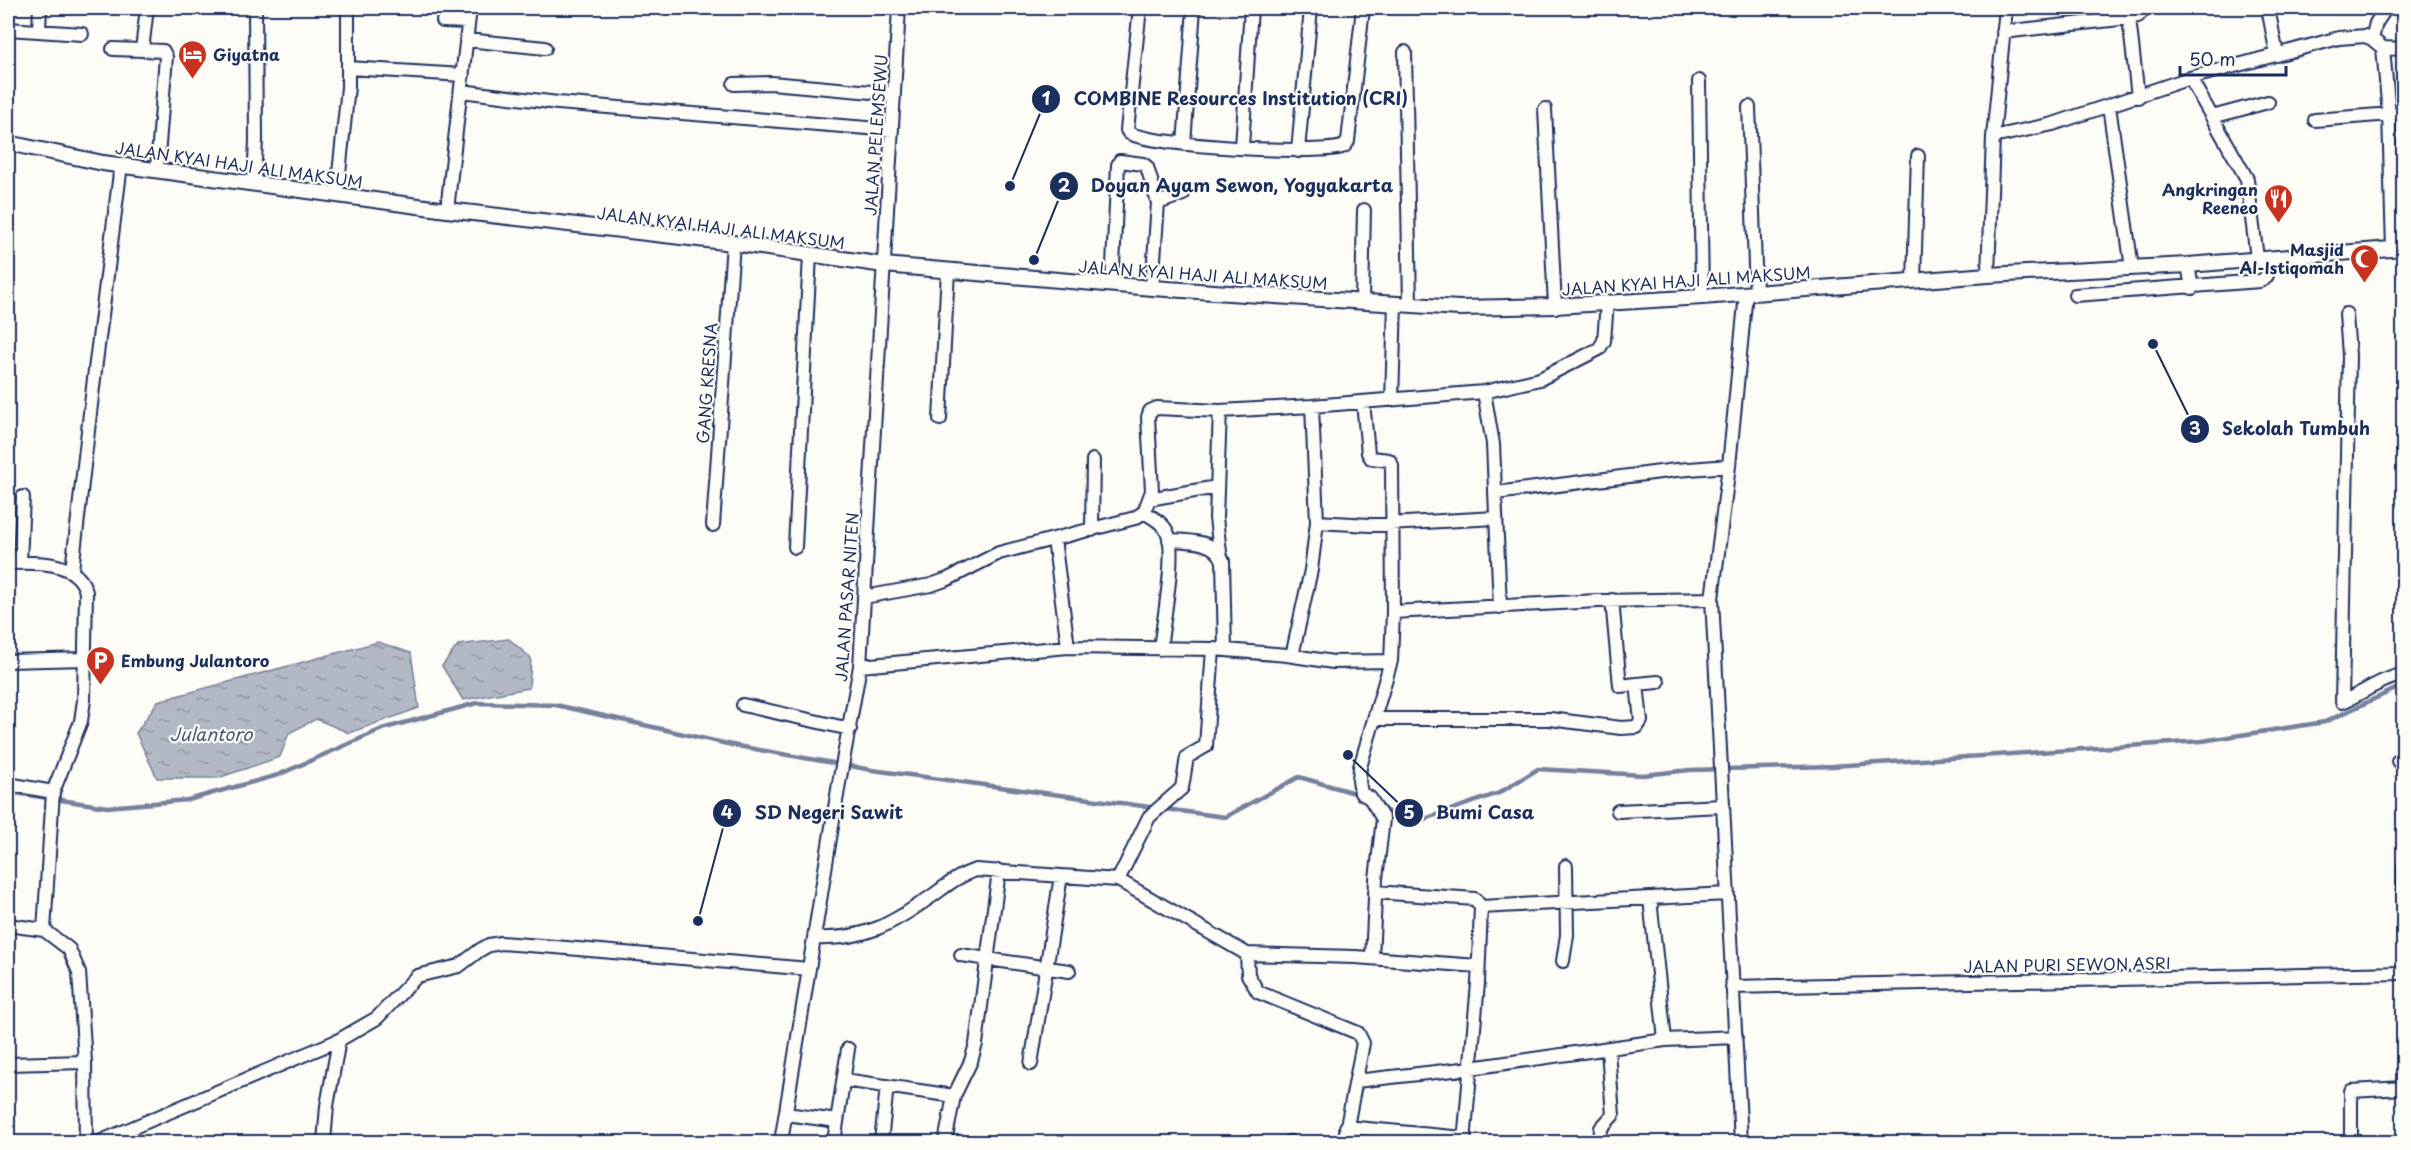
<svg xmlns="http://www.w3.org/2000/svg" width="2411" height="1150" viewBox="0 0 2411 1150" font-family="'Playpen Sans',sans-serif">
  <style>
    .water { fill: url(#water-ripples); stroke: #76819c; stroke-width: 1.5 }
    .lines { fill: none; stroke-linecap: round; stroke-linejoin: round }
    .stream { stroke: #76819c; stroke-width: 4.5 }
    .minor-casing { stroke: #1b2f5e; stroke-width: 16 }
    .tertiary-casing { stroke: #1b2f5e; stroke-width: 18 }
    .minor { stroke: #fdfcf7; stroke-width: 12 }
    .tertiary { stroke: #fdfcf7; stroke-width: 14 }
    .labels { text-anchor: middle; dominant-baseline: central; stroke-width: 4.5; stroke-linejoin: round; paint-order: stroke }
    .poi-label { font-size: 16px; font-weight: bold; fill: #1b2f5e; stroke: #fdfcf7; text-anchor: start }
    .street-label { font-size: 16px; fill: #1b2f5e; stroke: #fdfcf7 }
    .water-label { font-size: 18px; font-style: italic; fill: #49587d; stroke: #fdfcf7 }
    .leader { fill: none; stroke: #1b2f5e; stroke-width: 2 }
    .callout-dot { fill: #1b2f5e; stroke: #fdfcf7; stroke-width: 2 }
    .mark-label { font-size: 18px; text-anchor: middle; font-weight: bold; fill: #fff }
    .callout-label { font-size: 18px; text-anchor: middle; font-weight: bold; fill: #1b2f5e; stroke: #fdfcf7; stroke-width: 4.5; stroke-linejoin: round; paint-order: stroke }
  </style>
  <defs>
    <pattern id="water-ripples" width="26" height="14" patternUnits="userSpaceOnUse" patternTransform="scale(1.5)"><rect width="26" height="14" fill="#b3b8c5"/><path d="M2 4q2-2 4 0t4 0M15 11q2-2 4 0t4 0" fill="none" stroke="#9196a3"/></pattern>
  </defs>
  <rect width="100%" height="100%" fill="#fdfcf7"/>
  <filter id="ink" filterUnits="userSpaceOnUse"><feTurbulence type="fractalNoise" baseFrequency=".0167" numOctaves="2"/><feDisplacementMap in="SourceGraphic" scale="12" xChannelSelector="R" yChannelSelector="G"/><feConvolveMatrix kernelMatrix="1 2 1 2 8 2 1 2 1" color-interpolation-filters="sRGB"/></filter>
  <g filter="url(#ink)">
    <path class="water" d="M509,639L531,658L529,688L463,700L442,666L458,645Z
      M378,642L411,653L419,708L349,733L316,719L289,733L280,757L218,778H157L136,733L158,701Z"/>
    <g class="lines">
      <path class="stream" d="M8,792L107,807L188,800L278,775L382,729L477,703L556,705L732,745L872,770L1225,817L1299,777L1358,794
        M1381,808L1410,824L1499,793L1538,769L1643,775L1690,770L1833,766L2202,741L2325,722L2404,685"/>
      <defs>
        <path id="minor" d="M147,8L142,50L163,51L166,57L157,169
          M1140,8L1127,130L1129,133C1154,146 1314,155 1342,147C1346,146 1346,144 1348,141L1363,8
          M2268,8L2277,55
          M2129,18L2138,97
          M443,21L468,22
          M8,29L82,34
          M39,30L40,8
          M2003,32L2129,18L2138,16L2145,8
          M2372,39L2376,23L2386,8
          M467,40L545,48
          M2383,48L2404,49
          M113,49L142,50
          M1405,52L1410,304
          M348,68L463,75
          M2190,78L2247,179L2257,258
          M1699,81L1702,297
          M734,84L771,83L894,94
          M461,91L558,103L892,130
          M2109,106L2132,268
          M1749,107L1756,292
          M1545,109L1555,306
          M2212,117L2268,102
          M2315,120L2404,113
          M1993,137L2053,124L2190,78L2339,38L2365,36L2372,39L2383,48L2389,114L2393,249
          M1184,144L1194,8
          M1242,147L1251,8
          M1298,151L1311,8
          M254,182L256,140L255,8
          M337,193L348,87V8
          M447,210L470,8
          M2188,265L2192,288
          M1988,275L1993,137L2006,8
          M1914,281L1918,156
          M1112,285L1118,165L1120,161L1143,164L1147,167L1158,203
          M1152,288L1158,203L1183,194
          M2075,295L2260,281C2272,277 2267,267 2265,258
          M1362,301L1364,210
          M2346,314L2349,356L2342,702C2363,693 2381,679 2404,674
          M1484,392L1493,444L1500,607
          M1392,400L1395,303
          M1363,402L1368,453L1371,458L1389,460L1392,465L1393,612L1391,661L1360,767L1359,781L1361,793L1370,798L1383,819L1376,879L1372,958
          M1220,411L1216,518L1220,552
          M940,419L948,271
          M1496,493L1676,470L1729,466
          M1149,499L1217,487
          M1144,512C1153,518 1164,523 1168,534C1176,555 1163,623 1160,649
          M1317,522L1370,525L1496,518
          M713,525L733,243
          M1092,530L1093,460
          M1054,539L1068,647
          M1169,540C1189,541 1216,540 1223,561L1225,650
          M795,547L810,255
          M20,562L23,497
          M8,563C35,562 78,560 86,592L84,700L81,721L53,792L44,930L69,949L79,972L85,1062L86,1142
          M72,570L95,370L121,165
          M864,597L931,585L948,579L999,553L1135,518L1144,512L1152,491L1148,417L1150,411L1157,408L1220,411L1312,406L1484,392L1540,379L1599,349L1604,341L1607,302
          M1393,612L1598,601L1712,599
          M1292,656L1311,570L1317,522L1312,406
          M8,661L86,659
          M860,666L1068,647L1213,649L1287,655L1333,662L1391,661
          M1637,684L1658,682
          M743,705L850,729
          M1375,719H1550L1621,728L1637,727L1641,721L1637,684L1620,686L1612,600
          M2398,761L2404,762
          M8,784L53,792
          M1618,811L1722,806
          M2404,867V903
          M1118,880L1149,817L1182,788L1187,757L1206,746L1213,649
          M1375,892L1475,899L1481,907
          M1650,899L1665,1040L1736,1037
          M8,925L44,930
          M815,938C865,940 892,924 932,896C946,886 959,875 976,870L1118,880L1247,954L1248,975L1258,992L1358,1033L1363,1043L1344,1142
          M1247,954L1355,957L1478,966
          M961,955L1069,971
          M1563,961L1567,935L1566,866
          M1732,987L2404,973
          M8,1064L85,1062
          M1031,1064L1061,876
          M844,1080L954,1096
          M1356,1081L1471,1068L1665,1040
          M786,1114L837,1121
          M1346,1127L1464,1138
          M99,1142L339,1040L377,1018L417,976L459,966L480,950L489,945L501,943L555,947L809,969
          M324,1142L327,1106L339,1040
          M781,1142L839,783L860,666L899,8
          M834,1142L848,1049
          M881,1142L887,1086
          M945,1142L954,1096L971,1061L976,1044L999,871
          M1289,1142H1290
          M1464,1142L1478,983L1481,907L1727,894
          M1600,1142L1601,1128L1613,1115L1608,1050
          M1741,1142L1712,599L1729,466L1746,293
          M2351,1142V1091L2404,1088"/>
        <path id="tertiary" d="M8,143L103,163L447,210L733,243L884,265L1152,288L1459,308L1555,306L1702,297L1988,275L2188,265L2404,248"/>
      </defs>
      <use href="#minor" class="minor-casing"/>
      <use href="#tertiary" class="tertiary-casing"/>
      <use href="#minor" class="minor"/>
      <use href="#tertiary" class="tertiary"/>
    </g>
  </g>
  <defs>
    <symbol id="hotel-pin" viewBox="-11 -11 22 30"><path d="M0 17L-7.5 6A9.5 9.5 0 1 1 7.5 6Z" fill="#c8321e" stroke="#fdfcf7"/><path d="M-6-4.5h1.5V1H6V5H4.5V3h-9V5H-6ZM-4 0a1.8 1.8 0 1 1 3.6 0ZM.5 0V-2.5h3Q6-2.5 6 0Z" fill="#fff"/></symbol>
    <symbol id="restaurant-pin" viewBox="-11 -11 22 30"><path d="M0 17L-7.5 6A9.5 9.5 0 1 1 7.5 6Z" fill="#c8321e" stroke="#fdfcf7"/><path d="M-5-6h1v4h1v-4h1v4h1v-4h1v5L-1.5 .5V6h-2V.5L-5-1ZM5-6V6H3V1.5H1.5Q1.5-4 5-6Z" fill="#fff"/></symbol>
    <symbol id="mosque-pin" viewBox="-11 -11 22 30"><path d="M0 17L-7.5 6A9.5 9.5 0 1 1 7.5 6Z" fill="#c8321e" stroke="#fdfcf7"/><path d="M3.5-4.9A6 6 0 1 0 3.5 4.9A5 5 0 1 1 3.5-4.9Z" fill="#fff"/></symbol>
    <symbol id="parking-pin" viewBox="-11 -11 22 30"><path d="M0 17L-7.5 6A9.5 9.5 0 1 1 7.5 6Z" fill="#c8321e" stroke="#fdfcf7"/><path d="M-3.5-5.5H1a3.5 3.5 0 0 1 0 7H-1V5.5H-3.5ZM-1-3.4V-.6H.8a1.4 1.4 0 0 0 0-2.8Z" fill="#fff"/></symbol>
  </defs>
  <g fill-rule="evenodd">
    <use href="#hotel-pin" x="176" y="38" width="33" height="45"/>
    <use href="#restaurant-pin" x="2262" y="182" width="33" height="45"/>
    <use href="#mosque-pin" x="2348" y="242" width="33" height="45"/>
    <use href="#parking-pin" x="84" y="644" width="33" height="45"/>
  </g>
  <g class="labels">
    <g class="poi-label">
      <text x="213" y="54">Giyatna</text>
      <text x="2258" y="189" text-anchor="end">Angkringan<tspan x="2258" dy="18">Reeneo</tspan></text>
      <text x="2344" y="249" text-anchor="end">Masjid<tspan x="2344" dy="18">Al-Istiqomah</tspan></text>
      <text x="121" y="660">Embung Julantoro</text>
    </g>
    <g class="street-label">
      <text transform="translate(875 135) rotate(-86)">JALAN PELEMSEWU</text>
      <text transform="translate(239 164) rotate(8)">JALAN KYAI HAJI ALI MAKSUM</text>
      <text transform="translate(721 227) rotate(7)">JALAN KYAI HAJI ALI MAKSUM</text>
      <text transform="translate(1203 274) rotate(4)">JALAN KYAI HAJI ALI MAKSUM</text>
      <text transform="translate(1686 280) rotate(-4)">JALAN KYAI HAJI ALI MAKSUM</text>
      <text transform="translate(706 383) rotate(-86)">GANG KRESNA</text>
      <text transform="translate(846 597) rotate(-86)">JALAN PASAR NITEN</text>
      <text transform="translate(2067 964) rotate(-1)">JALAN PURI SEWON ASRI</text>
    </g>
    <g class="water-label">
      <text x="211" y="733">Julantoro</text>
    </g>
  </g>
  <path class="leader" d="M1010 186L1046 99M1034 260L1064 186M2153 344L2195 429M698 921L727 813M1348 755L1409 813"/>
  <g class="callout-dot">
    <circle cx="1010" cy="186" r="6"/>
    <circle cx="1034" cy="260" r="6"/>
    <circle cx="2153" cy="344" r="6"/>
    <circle cx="698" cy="921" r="6"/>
    <circle cx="1348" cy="755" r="6"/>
    <circle cx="1046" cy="99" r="15"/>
    <circle cx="1064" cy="186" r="15"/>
    <circle cx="2195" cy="429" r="15"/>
    <circle cx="727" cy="813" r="15"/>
    <circle cx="1409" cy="813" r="15"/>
  </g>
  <g class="mark-label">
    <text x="1046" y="105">1</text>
    <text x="1064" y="192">2</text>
    <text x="2195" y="435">3</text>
    <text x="727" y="819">4</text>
    <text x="1409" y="819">5</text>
  </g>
  <g class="callout-label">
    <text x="1241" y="105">COMBINE Resources Institution (CRI)</text>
    <text x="1242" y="192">Doyan Ayam Sewon, Yogyakarta</text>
    <text x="2296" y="435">Sekolah Tumbuh</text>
    <text x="829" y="819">SD Negeri Sawit</text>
    <text x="1485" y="819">Bumi Casa</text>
  </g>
  <rect width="2411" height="1150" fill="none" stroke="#fdfcf7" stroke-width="30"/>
  <rect x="15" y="15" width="2381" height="1120" fill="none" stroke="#1b2f5e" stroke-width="2" filter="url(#ink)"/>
  <path d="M2180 66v9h106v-9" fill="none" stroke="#1b2f5e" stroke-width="3"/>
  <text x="2189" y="66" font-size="18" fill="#1b2f5e" stroke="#fdfcf7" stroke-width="4.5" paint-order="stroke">50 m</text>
</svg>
